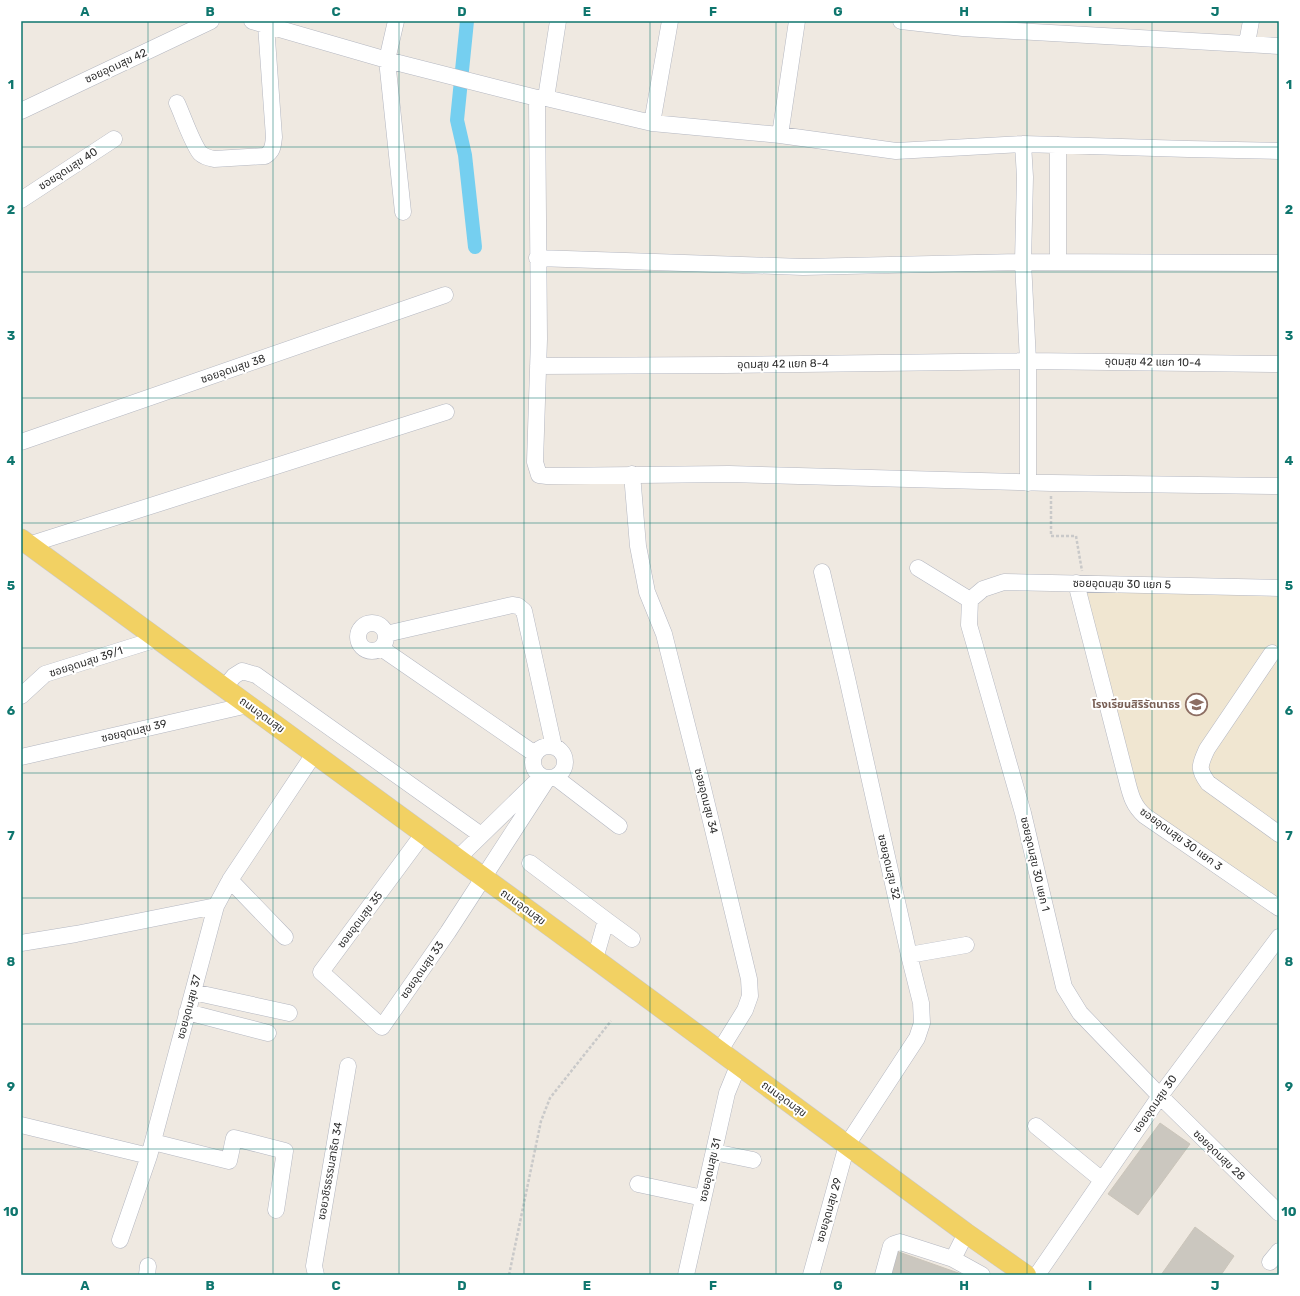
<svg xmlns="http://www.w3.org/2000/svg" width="1300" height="1296" viewBox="0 0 1300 1296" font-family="Rubik,'Noto Sans Thai',sans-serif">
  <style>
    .education { fill: #f0e6d1 }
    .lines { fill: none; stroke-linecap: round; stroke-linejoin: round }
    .canal { stroke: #75cff0; stroke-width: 14 }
    .building { fill: #cbc7bf; stroke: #cbc5ba }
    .minor-casing { stroke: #b4b7c1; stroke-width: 17 }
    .major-casing { stroke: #c9c9c9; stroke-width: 21 }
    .path { stroke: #c9c9c9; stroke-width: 2.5; stroke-dasharray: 3 2; stroke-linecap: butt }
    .minor { stroke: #fff; stroke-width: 16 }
    .major { stroke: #f2d163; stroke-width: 20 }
    .grid { fill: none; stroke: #0f766e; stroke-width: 1; stroke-opacity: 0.55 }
    .labels { text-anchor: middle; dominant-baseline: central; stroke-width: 4; stroke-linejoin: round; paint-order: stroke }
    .street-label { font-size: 11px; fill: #2e2e2e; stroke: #fff }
    .education-label { font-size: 11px; font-weight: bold; fill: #785e54; stroke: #fff; text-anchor: end }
    .neatline { fill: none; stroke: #0f766e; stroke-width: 1.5 }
    .grid-label { font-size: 13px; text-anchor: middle; font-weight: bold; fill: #0f766e }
  </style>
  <rect width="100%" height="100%" fill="#efe9e1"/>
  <path class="education" d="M1091,589L1279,597V899L1141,805L1086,594Z"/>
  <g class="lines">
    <path class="canal" d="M467,21L457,120L465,155L475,247"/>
  </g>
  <path class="building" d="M1160,1123L1190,1144L1138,1215L1108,1194Z
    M1195,1227L1234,1256L1221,1275H1161Z
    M896,1251L964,1275H889Z"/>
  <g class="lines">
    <defs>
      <path id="minor" d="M252,21L387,60L537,98H546L652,123L780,135L896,151L1023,144L1188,149L1279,151
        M396,21L387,60L403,212
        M901,21L963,28L1279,46
        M1247,43L1251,21
        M537,98L539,339L535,462L539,475L547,476L729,474L1052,483L1279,486
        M546,98L558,21
        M177,103C183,116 192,143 200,153C204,157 209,158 214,159L265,156C273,151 273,146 274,137L266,25
        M21,111L211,21
        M652,123L670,21
        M780,135L797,21
        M1023,144L1025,177L1023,262L1028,361V483
        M1058,145V262
        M21,200L114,139
        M537,258L803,267L1023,262L1279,263
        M538,366L725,365L1028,361L1279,364
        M21,442L445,295
        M632,474L638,546L647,592L664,634L702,784L749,979L750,996L745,1010L719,1052
        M28,545L446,412
        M918,568L970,600
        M1076,583L1125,773C1130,791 1131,804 1145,816L1279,908
        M970,600L969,625L1023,813L1064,987L1080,1013L1160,1096L1279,1213
        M970,600L983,589L1004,582L1279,588
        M358 637a14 14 0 1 1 28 0a14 14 0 1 1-28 0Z
        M386,634L512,605L518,606L524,611L554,747
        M381,648L535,754
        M1272,653L1207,749C1200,765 1197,768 1208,783L1279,834
        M224,688L234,676L242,671L256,675L481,835
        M21,696L45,674L157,639
        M533 762a16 16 0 1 1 32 0a16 16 0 1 1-32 0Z
        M21,757L248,705
        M555,777L619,826
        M423,834L321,972L382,1027L448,932L548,778
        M457,859L541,777
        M530,863L606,920L595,959
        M230,880L285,937
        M606,920L632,939
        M21,943L76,934L216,906
        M909,955L966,945
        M193,992L289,1013
        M187,1012L268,1033
        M21,1125L149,1156L216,906L230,880L314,754
        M1036,1126L1102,1180
        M153,1142L229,1161L234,1138L285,1151L276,1210
        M714,1152L753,1160
        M638,1184L703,1198
        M120,1240L149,1156
        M953,1259L966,1233
        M1270,1262L1279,1251
        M147,1275L148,1266
        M316,1275L314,1266L348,1066
        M686,1275L727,1093L738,1066
        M811,1275L847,1145L917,1038L922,1023L921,1003L909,955L847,678L822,572
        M883,1275L891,1246L894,1244L900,1242L953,1259L982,1275
        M1037,1275L1160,1096L1279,937"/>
      <path id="major" d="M21,539L595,959L966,1233L1026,1275"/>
    </defs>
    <use href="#minor" class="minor-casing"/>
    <use href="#major" class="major-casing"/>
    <path class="path" d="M1051,496V536H1076L1082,571
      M509,1275L541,1121L550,1098L611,1021"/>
    <use href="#minor" class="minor"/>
    <use href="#major" class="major"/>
  </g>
  <path class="grid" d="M148,21V1275M273,21V1275M399,21V1275M524,21V1275M650,21V1275M776,21V1275M901,21V1275M1027,21V1275M1152,21V1275M21,147H1279M21,272H1279M21,398H1279M21,523H1279M21,648H1279M21,773H1279M21,898H1279M21,1024H1279M21,1149H1279"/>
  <defs>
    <symbol id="school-ring" viewBox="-11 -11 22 22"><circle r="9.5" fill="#fff" stroke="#8d6e63" stroke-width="1.5"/><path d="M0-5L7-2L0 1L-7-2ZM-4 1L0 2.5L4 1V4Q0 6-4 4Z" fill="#8d6e63"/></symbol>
  </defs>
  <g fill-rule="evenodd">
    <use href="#school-ring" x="1184" y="692" width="25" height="25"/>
  </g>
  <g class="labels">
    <g class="street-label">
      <text transform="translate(116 66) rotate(-25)">ซอยอุดมสุข 42</text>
      <text transform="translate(68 169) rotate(-33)">ซอยอุดมสุข 40</text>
      <text transform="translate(1153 362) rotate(1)">อุดมสุข 42 แยก 10-4</text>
      <text transform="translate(783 364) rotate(-1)">อุดมสุข 42 แยก 8-4</text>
      <text transform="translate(233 369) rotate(-19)">ซอยอุดมสุข 38</text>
      <text transform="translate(1122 584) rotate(1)">ซอยอุดมสุข 30 แยก 5</text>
      <text transform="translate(86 662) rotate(-18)">ซอยอุดมสุข 39/1</text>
      <text transform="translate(262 715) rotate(36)">ถนนอุดมสุข</text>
      <text transform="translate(134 731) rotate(-13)">ซอยอุดมสุข 39</text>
      <text transform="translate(706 801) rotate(76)">ซอยอุดมสุข 34</text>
      <text transform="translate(1181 839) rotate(36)">ซอยอุดมสุข 30 แยก 3</text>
      <text transform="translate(1035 864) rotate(77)">ซอยอุดมสุข 30 แยก 1</text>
      <text transform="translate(889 867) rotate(77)">ซอยอุดมสุข 32</text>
      <text transform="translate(523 907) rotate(36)">ถนนอุดมสุข</text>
      <text transform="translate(360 920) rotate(-53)">ซอยอุดมสุข 35</text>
      <text transform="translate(422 970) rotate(-55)">ซอยอุดมสุข 33</text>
      <text transform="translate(189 1007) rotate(-75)">ซอยอุดมสุข 37</text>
      <text transform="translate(784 1099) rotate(36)">ถนนอุดมสุข</text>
      <text transform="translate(1155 1104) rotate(-55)">ซอยอุดมสุข 30</text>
      <text transform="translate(1219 1155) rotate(44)">ซอยอุดมสุข 28</text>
      <text transform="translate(710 1170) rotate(-77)">ซอยอุดมสุข 31</text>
      <text transform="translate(330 1171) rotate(-80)">ซอยวชิรธรรมสาธิต 34</text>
      <text transform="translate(829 1210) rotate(-74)">ซอยอุดมสุข 29</text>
    </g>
    <g class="education-label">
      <text x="1180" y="704">โรงเรียนสิริรัตนาธร</text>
    </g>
  </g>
  <rect width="1300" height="1296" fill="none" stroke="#ffffff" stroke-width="44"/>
  <rect x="22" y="22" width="1256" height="1252" class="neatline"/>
  <g class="grid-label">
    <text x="85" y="16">A</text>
    <text x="210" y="16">B</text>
    <text x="336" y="16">C</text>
    <text x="462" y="16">D</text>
    <text x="587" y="16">E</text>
    <text x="713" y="16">F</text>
    <text x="838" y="16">G</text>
    <text x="964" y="16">H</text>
    <text x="1090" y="16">I</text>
    <text x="1215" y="16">J</text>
    <text x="11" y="89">1</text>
    <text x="1289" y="89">1</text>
    <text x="11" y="214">2</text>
    <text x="1289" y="214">2</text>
    <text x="11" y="340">3</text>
    <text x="1289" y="340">3</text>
    <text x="11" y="465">4</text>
    <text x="1289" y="465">4</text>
    <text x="11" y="590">5</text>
    <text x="1289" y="590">5</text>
    <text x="11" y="715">6</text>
    <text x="1289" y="715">6</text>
    <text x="11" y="840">7</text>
    <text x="1289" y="840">7</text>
    <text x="11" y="966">8</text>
    <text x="1289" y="966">8</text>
    <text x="11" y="1091">9</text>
    <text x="1289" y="1091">9</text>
    <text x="11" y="1216">10</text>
    <text x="1289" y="1216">10</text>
    <text x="85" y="1290">A</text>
    <text x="210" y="1290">B</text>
    <text x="336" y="1290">C</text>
    <text x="462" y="1290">D</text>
    <text x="587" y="1290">E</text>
    <text x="713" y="1290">F</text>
    <text x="838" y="1290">G</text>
    <text x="964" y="1290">H</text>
    <text x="1090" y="1290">I</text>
    <text x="1215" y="1290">J</text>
  </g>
</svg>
